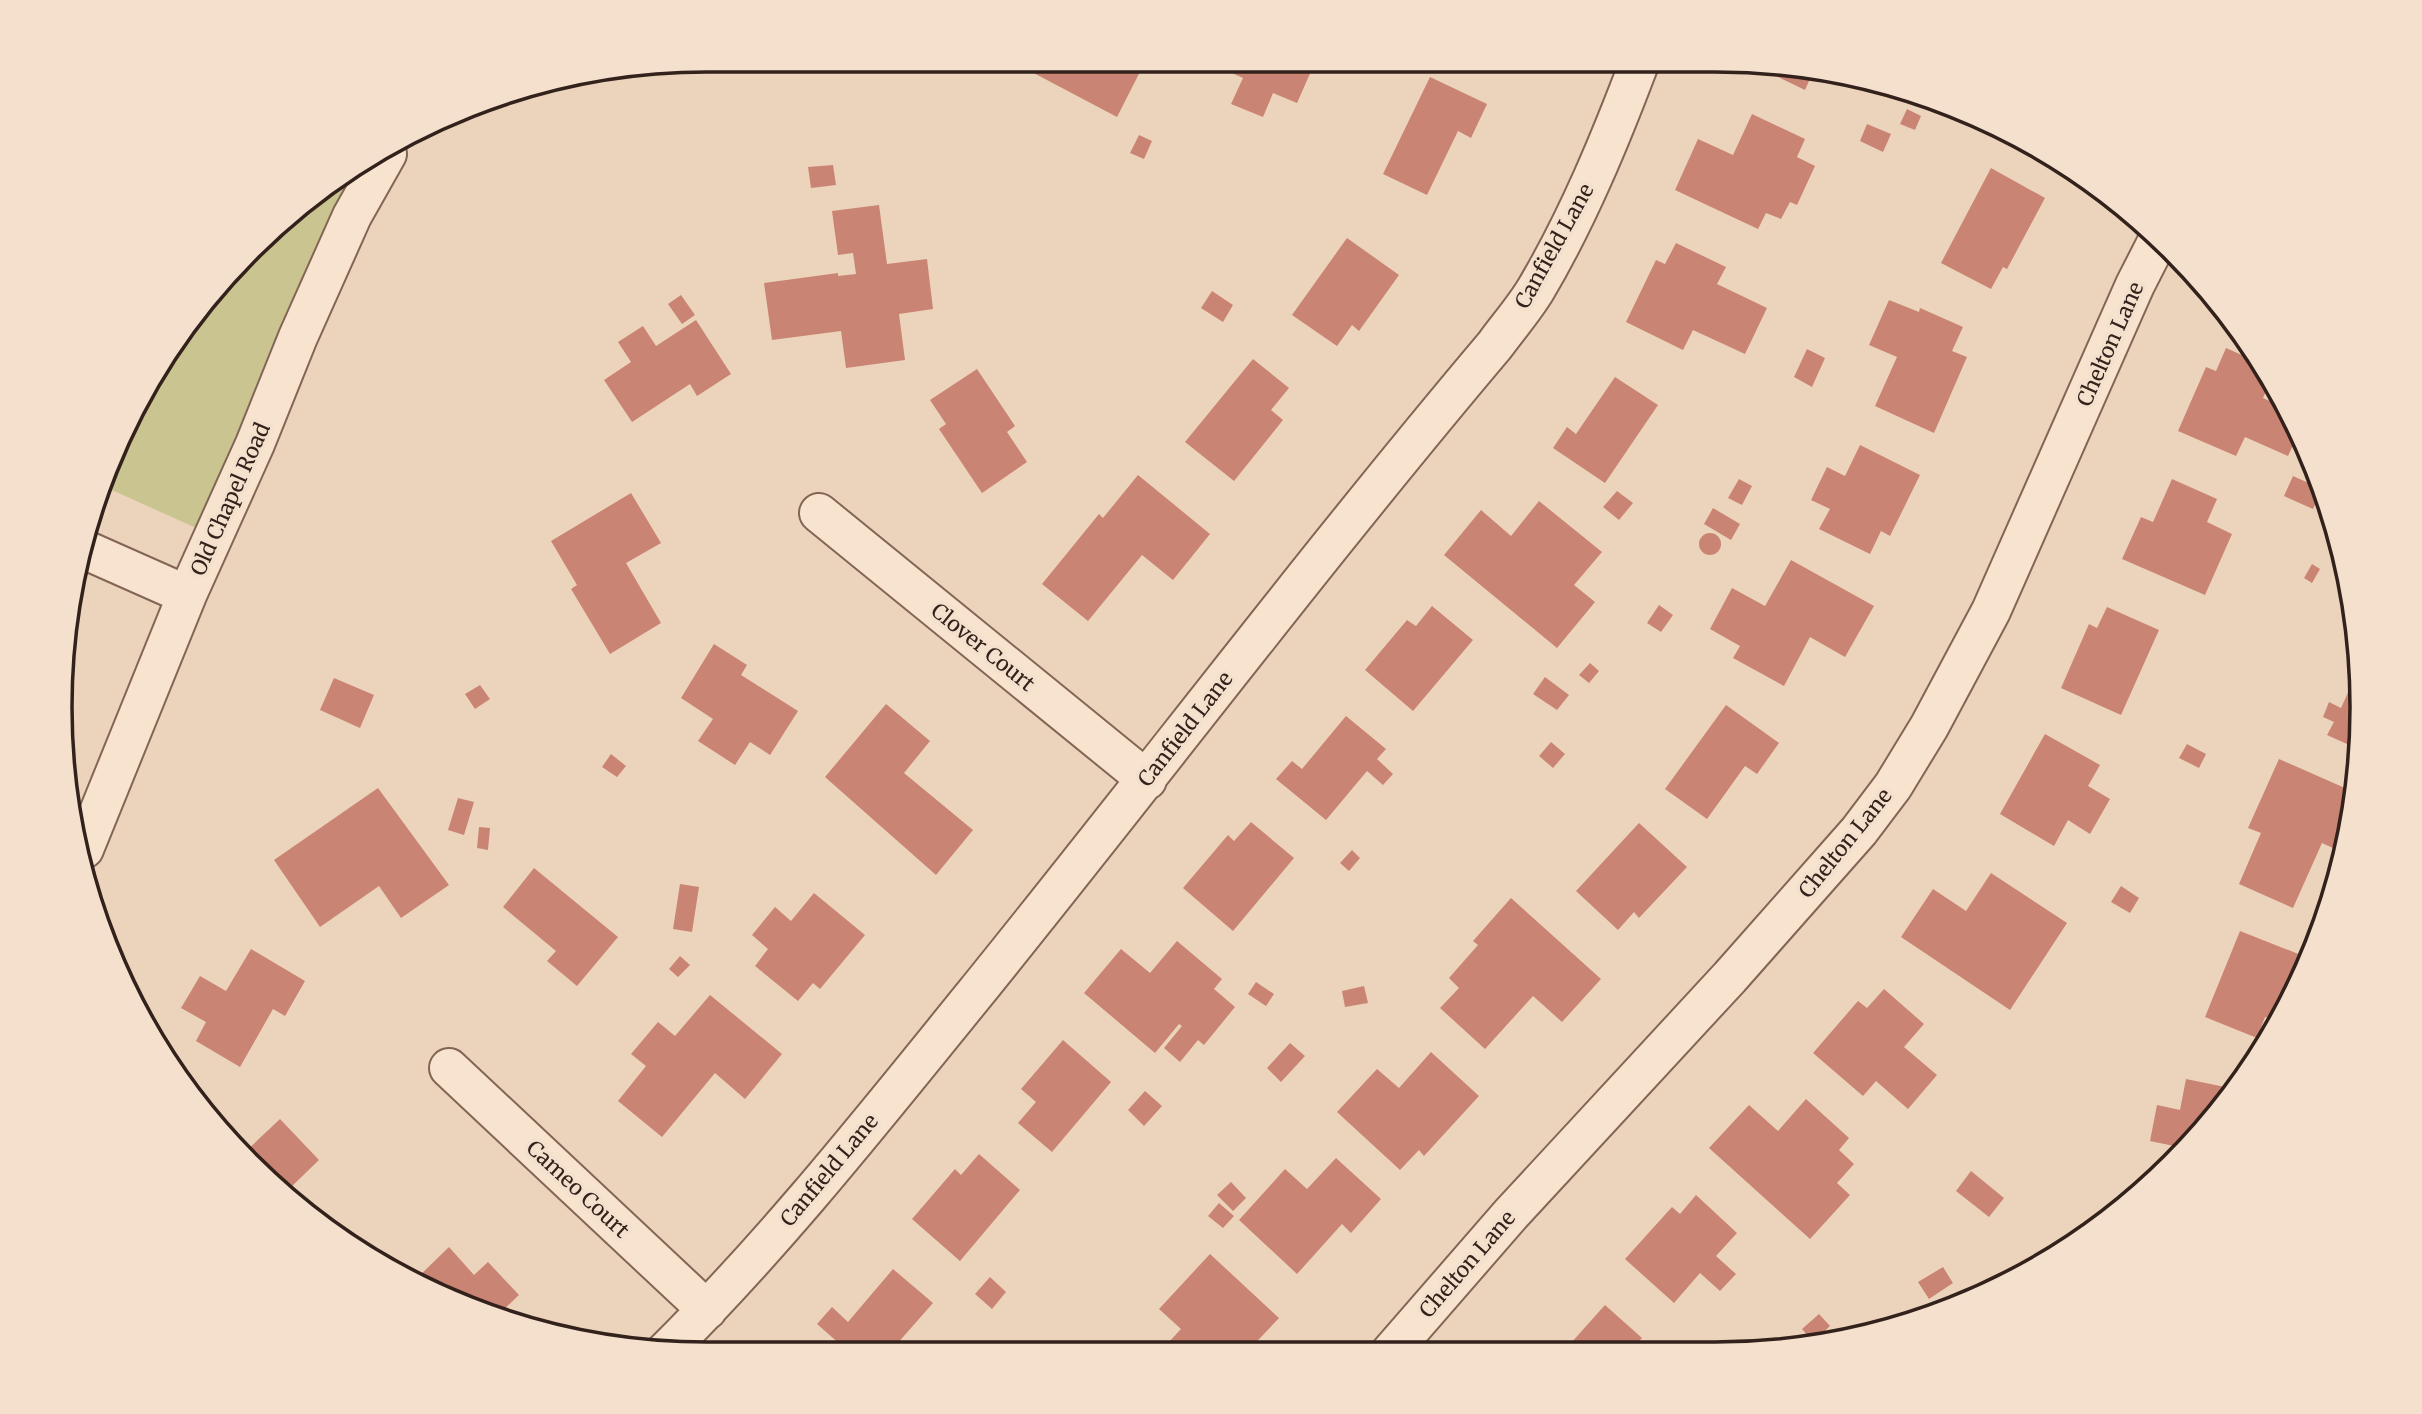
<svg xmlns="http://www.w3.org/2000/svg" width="2422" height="1414" viewBox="0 0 2422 1414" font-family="Merriweather,serif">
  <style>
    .green { fill: #cac491 }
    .building { fill: #ca8473 }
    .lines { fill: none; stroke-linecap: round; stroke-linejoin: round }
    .minor-casing { stroke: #836556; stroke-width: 42 }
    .minor { stroke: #f8e3cf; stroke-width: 38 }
    .labels { text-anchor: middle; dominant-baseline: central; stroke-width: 7; stroke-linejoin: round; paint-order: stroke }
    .street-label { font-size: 21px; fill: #33211b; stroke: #f4e0cc }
    .rim { fill: none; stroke: #33211b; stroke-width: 3.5 }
  </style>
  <rect width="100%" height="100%" fill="#ecd4bc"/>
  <path class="green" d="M372,162L214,536L105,487L169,347L313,193Z"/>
  <path class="building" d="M1018,60H1137L1144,64L1117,117L1028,70L1031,66Z
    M1203,60H1316L1297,103L1273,93L1263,117L1231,104L1243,78Z
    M1745,61H1758L1813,72L1805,90Z
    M1430,77L1487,104L1471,138L1458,131L1427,195L1383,174Z
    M1907,109L1921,116L1915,130L1900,124Z
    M1752,114L1805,139L1797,157L1815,166L1797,205L1790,202L1781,219L1766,213L1758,229L1675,190L1698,139L1733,155Z
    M1867,124L1891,134L1883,152L1860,141Z
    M1139,135L1152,141L1144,159L1130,153Z
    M833,165L836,185L811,188L808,167Z
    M1991,168L2045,198L2007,269L2003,267L1991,289L1941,263Z
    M879,205L887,264L927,259L933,309L899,314L905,360L846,368L841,331L772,340L764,283L838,273V276L856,274L853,253L838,255L832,211Z
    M1347,238L1399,275L1359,331L1352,325L1337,346L1292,315Z
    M1676,243L1726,267L1717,284L1767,308L1745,354L1693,330L1683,350L1626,322L1656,260L1665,264Z
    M1212,291L1233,305L1223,322L1201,308Z
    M681,295L695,315L682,324L668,304Z
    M1889,300L1919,312L1920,308L1963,327L1952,351L1967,357L1934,433L1875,406L1897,357L1869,345Z
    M696,320L731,374L697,396L690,384L632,422L604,380L631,362L618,342L643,326L656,346Z
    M2226,348L2262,364L2271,380L2263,398L2286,408L2299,432L2288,456L2245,437L2236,456L2178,431L2206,367L2216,371Z
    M1807,349L1825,358L1812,387L1794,377Z
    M1253,359L1289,388L1271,410L1283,420L1234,481L1185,442Z
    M977,369L1015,426L1007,432L1027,462L982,493L939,429L946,424L930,400Z
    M1615,377L1658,405L1605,483L1553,448L1567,427L1576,434Z
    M1860,445L1920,475L1890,536L1881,531L1870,554L1819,529L1830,509L1811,500L1827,467L1845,476Z
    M1138,475L1210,534L1173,580L1142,555L1088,621L1042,584L1099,514L1103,518Z
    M2293,476L2322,489L2313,509L2284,496Z
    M1739,479L1752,486L1742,505L1728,498Z
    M2172,479L2217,499L2207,522L2232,534L2205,595L2122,559L2141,517L2153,522Z
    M1617,491L1633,503L1619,520L1603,507Z
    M631,493L661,543L626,563L661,623L610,654L571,589L577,585L551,541Z
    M1539,501L1602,552L1574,585L1595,602L1557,648L1444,555L1481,510L1511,536Z
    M1713,508L1740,524L1731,540L1704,524Z
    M1699 544a11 11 0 1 1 22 0a11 11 0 1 1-22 0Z
    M1791,560L1874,606L1845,657L1810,637L1784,686L1733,658L1740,646L1710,629L1732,588L1765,606Z
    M2312,564L2320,569L2312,583L2304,578Z
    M1659,605L1673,615L1661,632L1647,623Z
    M1432,606L1473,640L1413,711L1365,670L1407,620L1416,626Z
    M2107,607L2159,630L2121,715L2061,688L2089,624L2097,628Z
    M714,644L747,665L741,675L798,711L770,755L750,742L735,765L698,741L713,719L681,698Z
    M1590,663L1599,671L1589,683L1579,675Z
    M2359,668L2362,707L2358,749L2327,735L2334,722L2323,717L2329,702L2341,708Z
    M1545,677L1569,695L1557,710L1533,694Z
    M334,678L374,695L360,728L320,710Z
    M480,685L490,699L475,709L465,694Z
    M886,704L930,741L904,773L973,830L936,875L825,777Z
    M1726,705L1779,743L1757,774L1745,766L1707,819L1665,789Z
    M1346,716L1386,749L1377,759L1393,774L1383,785L1367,771L1326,820L1276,779L1292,761L1302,769Z
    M2045,734L2100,765L2088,786L2110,799L2090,834L2068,820L2054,846L2000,814Z
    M1551,742L1565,754L1553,768L1539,756Z
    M2187,744L2206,754L2199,768L2179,758Z
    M611,754L626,766L617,777L602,767Z
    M2279,759L2354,792L2350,833L2344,853L2322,843L2293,908L2239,884L2261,833L2248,828Z
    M378,788L449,885L401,918L379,886L320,927L274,860Z
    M458,798L474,802L464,835L448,830Z
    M1251,822L1294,858L1233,931L1183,888L1228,835L1234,841Z
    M1639,823L1687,867L1639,918L1634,912L1618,930L1576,891Z
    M479,827L490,828L488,850L477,848Z
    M1352,850L1360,858L1349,871L1340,863Z
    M534,868L618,937L577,986L547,961L556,951L503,907Z
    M1991,873L2067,923L2010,1010L1901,937L1933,889L1966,911Z
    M680,884L699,887L692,932L673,929Z
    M2121,886L2139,898L2130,913L2111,902Z
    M814,893L865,935L820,989L813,983L798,1001L755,966L768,949L752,935L775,907L791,921Z
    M1511,898L1601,979L1562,1022L1533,996L1485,1049L1440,1008L1459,988L1449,978L1478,945L1473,941Z
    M2240,931L2301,955L2275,1020L2265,1017L2257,1038L2205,1017Z
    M1177,941L1222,979L1214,989L1235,1007L1204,1045L1198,1040L1180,1062L1164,1048L1182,1026L1179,1024L1155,1053L1084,993L1121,949L1150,973Z
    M251,949L305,981L285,1016L273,1009L240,1067L196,1041L206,1022L181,1008L200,976L226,991Z
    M680,956L690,965L678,977L669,969Z
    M1256,982L1274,994L1266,1006L1248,994Z
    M1364,986L1368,1003L1345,1007L1342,991Z
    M1884,989L1924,1024L1904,1047L1937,1075L1908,1109L1876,1081L1863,1096L1813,1053L1858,1001L1867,1008Z
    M710,995L782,1054L745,1099L715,1073L662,1137L618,1101L646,1066L631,1054L658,1022L675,1036Z
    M1063,1040L1111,1082L1052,1152L1018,1123L1036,1102L1021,1089Z
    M1290,1043L1305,1056L1281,1082L1267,1068Z
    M1431,1052L1479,1096L1424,1156L1419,1150L1400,1170L1337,1112L1377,1069L1399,1088Z
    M2186,1079L2235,1089L2170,1167L2174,1146L2150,1141L2157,1105L2180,1110Z
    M1145,1091L1162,1106L1144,1126L1128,1110Z
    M1806,1099L1849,1138L1839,1150L1854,1164L1837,1183L1850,1195L1810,1239L1709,1148L1749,1105L1778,1131Z
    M280,1119L319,1160L290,1188L315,1217L243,1154Z
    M979,1154L1020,1190L960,1261L912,1219L955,1169L961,1175Z
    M1336,1158L1381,1199L1351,1233L1342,1224L1297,1274L1239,1220L1285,1169L1307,1189Z
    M1971,1171L2004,1198L1989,1217L1956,1191Z
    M1231,1182L1246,1198L1233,1211L1217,1195Z
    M1696,1195L1737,1233L1716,1256L1736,1274L1720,1291L1700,1273L1674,1303L1625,1259L1672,1207L1680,1214Z
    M1219,1203L1234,1216L1223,1228L1208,1216Z
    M449,1247L474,1275L488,1262L519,1295L498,1315L504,1321L416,1279Z
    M1210,1254L1279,1318L1246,1353H1177L1167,1344L1181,1329L1159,1309Z
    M1943,1267L1953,1283L1929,1299L1918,1282Z
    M893,1269L933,1303L889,1353H850L817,1324L832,1307L848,1322Z
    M990,1277L1006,1292L992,1309L975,1294Z
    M1605,1305L1642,1338L1629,1353H1562Z
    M1819,1314L1830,1326L1813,1342L1802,1329Z
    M1896,1315L1900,1325L1877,1329L1875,1323Z"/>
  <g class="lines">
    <defs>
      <path id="minor" d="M819,513L1147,780
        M81,548L187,595
        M84,849L187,595L255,444L298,337L352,216L387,154
        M449,1068L707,1310
        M664,1353C776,1242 874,1118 973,996C1148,780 1315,558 1495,345C1508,327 1524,309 1536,289C1578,218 1611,138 1640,61
        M1390,1353L1510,1215L1730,977L1859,831L1893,786L1929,727L1991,611L2135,285L2159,238"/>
    </defs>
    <use href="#minor" class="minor-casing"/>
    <use href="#minor" class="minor"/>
  </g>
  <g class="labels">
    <g class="street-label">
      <text transform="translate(1554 246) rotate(-61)">Canfield Lane</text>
      <text transform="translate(2110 344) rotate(-66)">Chelton Lane</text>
      <text transform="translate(230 499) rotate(-66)">Old Chapel Road</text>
      <text transform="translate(983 647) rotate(39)">Clover Court</text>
      <text transform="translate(1185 729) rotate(-52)">Canfield Lane</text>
      <text transform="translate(1845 843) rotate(-51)">Chelton Lane</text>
      <text transform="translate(829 1170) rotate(-50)">Canfield Lane</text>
      <text transform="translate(578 1189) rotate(43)">Cameo Court</text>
      <text transform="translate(1467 1264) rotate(-49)">Chelton Lane</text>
    </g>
  </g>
  <path d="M0 0H2422V1414H0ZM707 72H1715A635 635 0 0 1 2350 707V707A635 635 0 0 1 1715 1342H707A635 635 0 0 1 72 707V707A635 635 0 0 1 707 72Z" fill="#f4e0cc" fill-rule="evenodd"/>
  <path class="rim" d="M707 72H1715A635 635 0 0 1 2350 707V707A635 635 0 0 1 1715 1342H707A635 635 0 0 1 72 707V707A635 635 0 0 1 707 72Z"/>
</svg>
